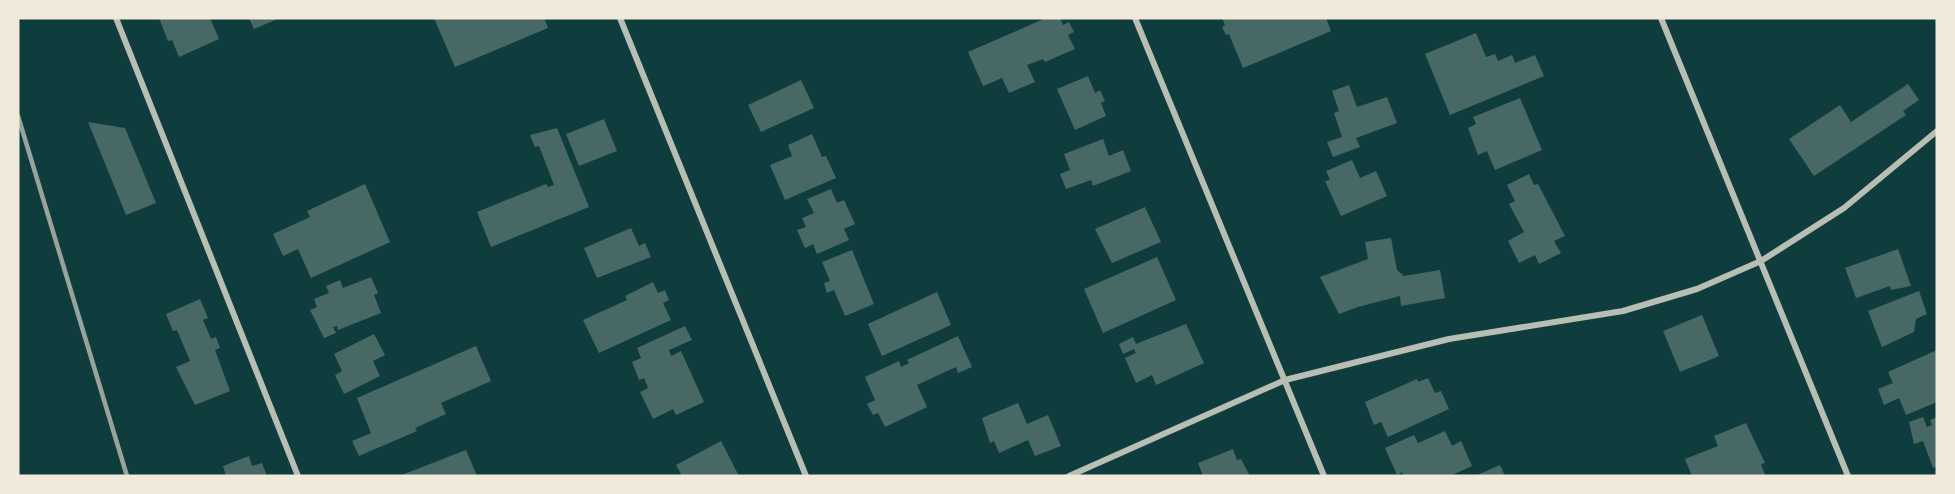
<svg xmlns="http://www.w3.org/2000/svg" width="1955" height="494" viewBox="0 0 1955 494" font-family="Georgia,serif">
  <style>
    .building { fill: #486865 }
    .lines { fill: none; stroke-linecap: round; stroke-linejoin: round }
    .minor { stroke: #b8beb3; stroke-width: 6 }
    .rail { stroke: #97a49c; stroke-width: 4.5 }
  </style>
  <rect width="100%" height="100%" fill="#0f3d3e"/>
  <path class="building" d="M159,18H210L219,39L179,57L172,40L168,41Z
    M249,18H280L254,29Z
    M434,18H544L548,28L455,67Z
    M1046,18H1060L1063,25L1069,22L1074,32L1068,35L1075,49L1045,62L1043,59L1027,65L1035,82L1009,93L1002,78L983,86L968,52Z
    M1222,18H1326L1331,31L1243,68L1229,34L1226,35L1222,27L1225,25Z
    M1476,33L1486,57L1495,54L1498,61L1512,55L1515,63L1535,55L1544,76L1450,115L1425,54Z
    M1088,76L1095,93L1100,90L1105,101L1101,103L1106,116L1075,130L1057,89Z
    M801,80L814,108L761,132L748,105Z
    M1908,84L1919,100L1903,111L1906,115L1814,176L1789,139L1840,105L1851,122Z
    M1349,85L1357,107L1387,97L1397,123L1356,138L1360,147L1333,157L1327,142L1342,137L1334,113L1339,111L1332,91Z
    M1520,98L1542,150L1495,170L1487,151L1478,155L1468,128L1476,124L1473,117Z
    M604,119L617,151L579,166L566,134Z
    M88,122L125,128L156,203L126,215Z
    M557,128L589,207L491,247L477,212L546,184L548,187L554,185L539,146L535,147L530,135Z
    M812,134L822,157L826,156L836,178L785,200L770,165L792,156L788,145Z
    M1103,139L1109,156L1123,150L1131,171L1093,186L1091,180L1066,189L1060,174L1070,170L1064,154Z
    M1352,160L1360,178L1376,171L1387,196L1341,216L1325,181L1330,180L1326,171Z
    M1529,174L1534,185L1538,184L1565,236L1554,241L1561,253L1539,264L1535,255L1519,263L1508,241L1524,232L1509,204L1515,201L1507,185Z
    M365,184L390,242L311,278L298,249L283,256L273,234L310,217L307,211Z
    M831,189L837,203L844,200L855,224L844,229L849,240L817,254L813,244L805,248L797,230L806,227L802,218L814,213L807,199Z
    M1145,207L1161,242L1112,263L1095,229Z
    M631,228L639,246L645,243L651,257L597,278L584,248Z
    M1391,238L1397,270L1404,276L1440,270L1445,298L1401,306L1400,296L1358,307L1339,314L1320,277L1368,259L1365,242Z
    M1898,249L1911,286L1891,290L1890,286L1856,298L1845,268Z
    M852,250L874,304L845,316L834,290L827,293L824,283L830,281L822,262Z
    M1157,257L1176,300L1103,333L1084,289Z
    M371,277L378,293L374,295L381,313L338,330L337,326L333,327L336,333L324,338L310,310L317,307L314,299L329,293L326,286L340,280L343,288Z
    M653,282L658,293L665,290L669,300L663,303L671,320L599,353L583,320L627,300L625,296Z
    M1919,291L1927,314L1916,319L1914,332L1882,347L1868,311Z
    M937,292L951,325L882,356L868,324Z
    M200,299L208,318L203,320L211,339L216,337L220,348L215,350L230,391L195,405L176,367L190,361L177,330L173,331L166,314Z
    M1702,315L1719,356L1680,372L1663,331Z
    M1186,324L1204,363L1156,385L1152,375L1136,383L1125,358L1136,353L1134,349L1123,354L1119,344L1133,337L1136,344Z
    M685,326L692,340L669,350L671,356L681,351L704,402L676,415L673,409L653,419L640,392L648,388L644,378L639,380L632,362L641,358L637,348Z
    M374,334L385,355L373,361L380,376L344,394L335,375L342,371L334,354Z
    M958,336L972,367L958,373L956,367L917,385L927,407L885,427L878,413L873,415L867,404L875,400L865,377L899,361L901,367L909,363L907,360Z
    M476,346L491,381L441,403L446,414L415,428L417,431L359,456L352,441L371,433L357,398Z
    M1937,350V402L1906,415L1899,398L1884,405L1878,389L1893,383L1888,372Z
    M1428,378L1435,393L1441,391L1449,409L1388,437L1381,422L1374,425L1365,402L1417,379L1418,382Z
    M1018,403L1027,424L1048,415L1061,446L1035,456L1028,440L999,453L994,441L990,443L982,418Z
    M1923,417L1927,427L1932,425L1930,420L1937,417V466L1933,468L1923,441L1914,444L1909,422Z
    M1746,423L1765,463L1761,464L1765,475L1692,476L1685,459L1718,446L1714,436Z
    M1445,431L1452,446L1461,441L1472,466L1450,476H1404L1402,472L1397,475L1385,448L1414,435L1418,443Z
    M721,441L739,476H682L676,465Z
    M1233,449L1237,460L1241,459L1250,476H1203L1198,463Z
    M466,450L477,476H399Z
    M249,456L252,466L262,463L267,476H226L223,466Z
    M1500,465L1505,476H1475Z"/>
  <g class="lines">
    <path class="minor" d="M116,18L298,476
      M620,18L806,476
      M1135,18L1324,476
      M1661,18L1848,476
      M1069,476L1285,380L1449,339L1623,311L1697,289L1761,261L1844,208L1937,131"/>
    <path class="rail" d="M18,116L127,476"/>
  </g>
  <rect width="1955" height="494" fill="none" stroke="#f1e9da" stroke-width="39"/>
</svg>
